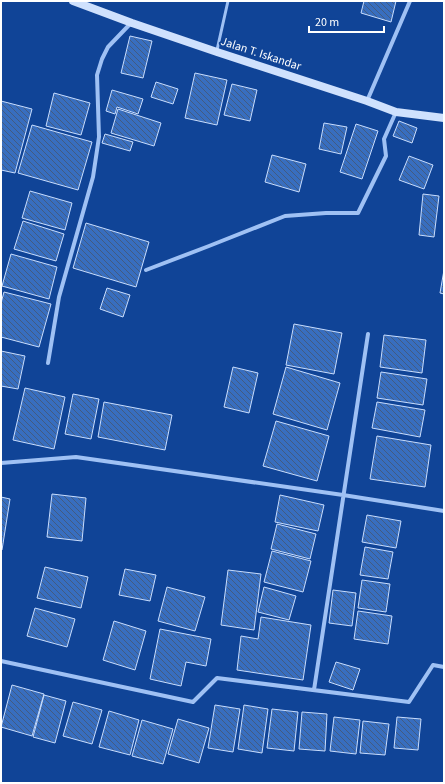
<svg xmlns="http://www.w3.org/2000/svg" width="445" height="784" viewBox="0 0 445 784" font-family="'Source Sans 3',sans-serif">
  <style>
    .building { fill: url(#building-back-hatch); stroke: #c8ddfe }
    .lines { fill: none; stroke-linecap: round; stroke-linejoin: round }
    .lane { stroke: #9fc1f4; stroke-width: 3 }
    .street { stroke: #9fc1f4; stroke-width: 4 }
    .secondary { stroke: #cfe1fd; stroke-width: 8 }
    .labels { text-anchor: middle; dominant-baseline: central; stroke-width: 4; stroke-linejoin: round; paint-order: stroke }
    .street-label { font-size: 12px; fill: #fff; stroke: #104497 }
  </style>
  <defs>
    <pattern id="building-back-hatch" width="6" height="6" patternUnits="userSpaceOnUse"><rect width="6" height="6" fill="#386ebf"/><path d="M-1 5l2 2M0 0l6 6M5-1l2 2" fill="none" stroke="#435b80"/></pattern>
  </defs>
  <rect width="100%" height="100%" fill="#104497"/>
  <path class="building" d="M364,1H396L391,22L361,13Z
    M130,36L152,41L143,78L121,73Z
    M195,73L227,80L217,125L185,118Z
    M156,82L178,89L173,104L151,97Z
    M232,84L257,90L250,121L224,115Z
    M112,90L143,99L138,114L117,107L115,114L106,111Z
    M54,93L90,103L81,135L46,126Z
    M1,101L32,109L15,173L1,170Z
    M118,109L161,123L154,146L111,133Z
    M399,121L417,128L412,143L393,136Z
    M324,123L347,127L341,154L319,149Z
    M356,124L378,131L362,179L340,172Z
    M32,125L92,142L78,190L18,173Z
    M105,134L133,142L130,151L102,143Z
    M272,155L306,164L299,192L265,182Z
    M409,156L433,165L424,189L399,180Z
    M30,191L72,203L65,230L22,218Z
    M423,194L439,196L434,237L419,235Z
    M23,221L64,234L56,261L14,249Z
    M86,223L149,242L136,287L73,268Z
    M11,254L57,267L49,299L2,286Z
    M444,270V294L440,293Z
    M107,288L130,295L123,317L100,309Z
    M4,292L51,304L39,347L1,337V303Z
    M294,324L342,333L334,374L286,365Z
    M384,335L426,340L422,373L380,367Z
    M1,351L25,356L18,389L1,386Z
    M233,367L258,373L249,413L224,407Z
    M286,367L340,383L327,430L273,414Z
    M381,372L427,379L423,405L377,398Z
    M25,388L65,397L54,449L13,440Z
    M73,394L99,399L91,439L65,434Z
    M104,402L172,415L165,450L98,437Z
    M377,402L425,410L420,437L372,428Z
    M276,421L329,436L317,481L263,466Z
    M377,436L431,445L425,487L370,479Z
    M52,494L86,498L82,541L47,537Z
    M280,495L324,505L318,531L275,522Z
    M1,497L10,499L2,550H1Z
    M367,515L401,521L396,548L362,542Z
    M277,524L316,534L310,559L271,549Z
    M365,547L393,552L388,579L360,575Z
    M272,551L311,561L303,592L264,582Z
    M45,567L88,577L81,608L37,598Z
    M125,569L156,575L150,601L119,595Z
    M228,570L261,574L254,630L221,625Z
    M362,580L390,584L386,612L358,608Z
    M167,587L205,597L195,631L158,621Z
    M264,587L296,596L289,620L258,612Z
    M333,590L356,593L352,626L329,623Z
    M35,608L75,619L67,647L27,636Z
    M358,611L392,616L388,644L354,639Z
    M261,617L311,625L303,680L237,670L241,636L258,639Z
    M114,621L146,631L135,670L103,660Z
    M160,629L211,639L206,666L186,662L181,686L150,679Z
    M336,662L360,669L353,690L329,682Z
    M12,685L44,694L32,736L1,727Z
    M44,695L66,701L55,743L33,737Z
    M73,702L102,710L92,744L63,736Z
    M215,705L240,709L233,752L208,748Z
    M244,705L268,709L262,753L238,749Z
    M272,709L298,712L294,751L267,748Z
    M109,711L139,720L130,755L99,747Z
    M302,712L327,714L325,751L299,749Z
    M334,717L360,720L356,754L330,751Z
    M397,717L421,719L418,750L394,748Z
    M178,719L209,728L199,763L168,754Z
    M142,720L173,729L163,764L132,756Z
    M363,721L389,724L385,755L360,753Z"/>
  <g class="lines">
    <path class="lane" d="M217,50L228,1"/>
    <path class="street" d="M367,101L410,1
      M146,270L209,246L285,216L326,213H358L386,156L384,139L396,112
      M48,363L59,297L93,177L99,137L97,75L102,59L108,47L131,23
      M1,463L76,457L343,495L444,511
      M1,661L193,702L217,678L409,702L433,665L444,667
      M314,690L368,334"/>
    <path class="secondary" d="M73,1L132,23L217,52L367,101L396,112L444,118"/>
  </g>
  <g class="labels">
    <g class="street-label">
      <text transform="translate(261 54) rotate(18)">Jalan T. Iskandar</text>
    </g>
  </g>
  <rect width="445" height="784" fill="none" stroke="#ffffff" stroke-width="4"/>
  <path d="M309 26v6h75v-6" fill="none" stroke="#ffffff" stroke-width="2"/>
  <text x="315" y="26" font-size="12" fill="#ffffff" stroke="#104497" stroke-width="3" paint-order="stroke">20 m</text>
</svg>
